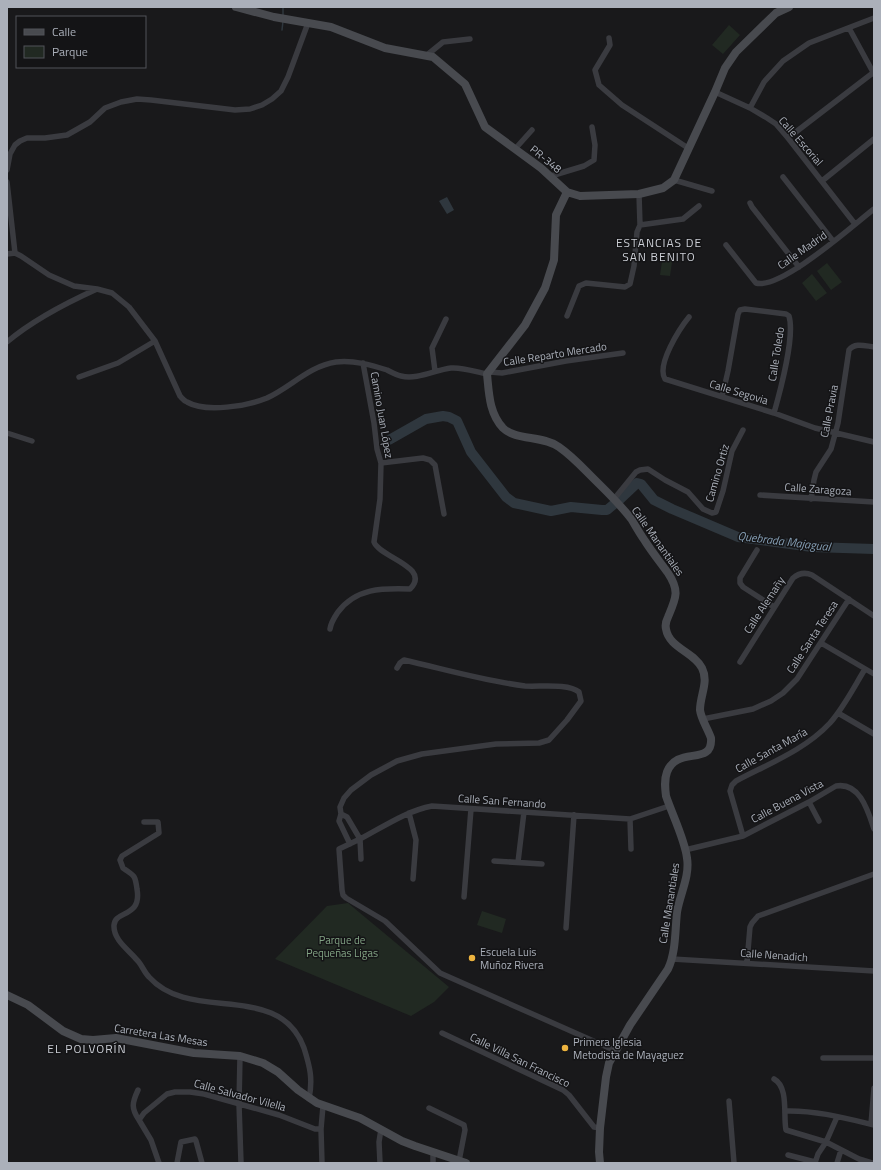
<svg xmlns="http://www.w3.org/2000/svg" width="881" height="1170" viewBox="0 0 881 1170" font-family="'Titillium Web',sans-serif">
  <style>
    .green { fill: #212922 }
    .water { fill: #2f373e }
    .lines { fill: none; stroke-linecap: round; stroke-linejoin: round }
    .stream { stroke: #2f373e; stroke-width: 1.5 }
    .river { stroke: #2f373e; stroke-width: 10 }
    .street { stroke: #3a3b40; stroke-width: 5.5 }
    .secondary { stroke: #484a4f; stroke-width: 8 }
    .poi-dot { fill: #ecb33f; stroke: #141416; stroke-width: 1.5 }
    .labels { text-anchor: middle; dominant-baseline: central; stroke-width: 3; stroke-linejoin: round; paint-order: stroke }
    .street-label { font-size: 11px; fill: #abb0ba; stroke: #141416 }
    .park-label { font-size: 11px; fill: #83a485; stroke: #141416 }
    .poi-label { font-size: 11px; fill: #abb0ba; stroke: #141416; text-anchor: start }
    .neighbourhood-label { font-size: 12px; letter-spacing: 1px; fill: #cccfd6; stroke: #141416 }
    .water-label { font-size: 12px; font-style: italic; fill: #849db3; stroke: #141416 }
  </style>
  <rect width="100%" height="100%" fill="#19191b"/>
  <path class="green" d="M729,25L740,35L723,54L712,45Z
    M663,254L673,255L670,276L660,275Z
    M827,263L842,282L831,290L817,271Z
    M812,274L827,293L816,301L802,283Z
    M348,903L449,987L434,1002L411,1016L275,959L327,906Z
    M482,911L506,919L502,933L477,925Z"/>
  <path class="water" d="M447,197L454,210L447,214L439,201Z"/>
  <g class="lines">
    <path class="stream" d="M283,16V7
      M282,30L283,21"/>
    <path class="river" d="M389,440L426,419L443,416L449,417L457,421L471,452L506,497L514,503L551,511L571,507L602,510H607L613,505
      M619,500L637,483L641,484L654,500L672,509L738,537L812,547L874,549"/>
    <path class="street" d="M849,28L874,74
      M609,38L610,45L595,70L599,85L622,105L688,148
      M427,55L443,42L470,39
      M715,92L750,108L767,118L776,124L788,138L855,224
      M750,108L764,82L783,61L809,43L874,18
      M788,138L874,72
      M515,149L532,130
      M7,170L10,154L15,145L20,141L27,138H45L67,135L90,122L105,108L121,102L137,99L151,100L235,110L250,109L262,105L272,99L281,91L288,77L308,23
      M551,176L584,166L594,160L595,145L592,127
      M783,177L833,241
      M674,180L712,191
      M822,181L874,139
      M7,182L15,253
      M639,194L640,225
      M750,203L752,207L799,267
      M726,245L756,283C781,290 853,225 874,209
      M7,254L15,253L21,256L49,275L74,286L97,289L112,293L129,307L155,341L180,396C182,398 184,401 187,402C206,413 247,406 267,398C291,387 309,366 336,362C354,360 371,365 387,370C391,372 396,375 401,376C417,380 435,370 451,368C463,367 476,372 487,374
      M567,316L579,286L586,283L625,287L630,284L634,266L637,232L640,225L683,219L699,206
      M689,317C680,328 656,365 665,379L774,413L815,428L874,442
      M7,342C33,320 66,303 97,289
      M435,371L432,348L446,319
      M490,372L502,373L566,361L623,353
      M79,377L118,363L155,341
      M722,397L728,371L738,314L740,310L745,309L786,314L789,316C795,336 780,392 774,413
      M7,433L32,441
      M381,463L423,458L430,460L435,465L444,514
      M760,495L874,502
      M614,499L636,472L640,470L648,469L665,480L688,492L703,509L712,513L716,512L723,491L732,451L743,430
      M811,499L814,480L816,472L831,449L838,423L849,350C855,342 865,346 874,347
      M757,550L740,578V583L743,587L774,607
      M330,629C331,622 334,618 338,612C356,588 382,588 410,589C432,567 379,557 374,542L380,499L381,463L377,449L374,423L363,363
      M821,643L874,674
      M740,662L793,578C799,573 805,572 812,575L874,616
      M838,713L874,734
      M703,719L753,709L771,701L783,693L797,679L849,599
      M809,802L819,821
      M409,813L416,840L413,879
      M341,814L347,817L360,839L339,849L342,890L343,895L346,898L385,921L440,973L616,1051
      M630,819L631,849
      M144,822H158L159,833L122,856L120,860L123,868C134,876 135,874 137,889C142,918 115,910 114,925C113,940 129,950 137,960C142,965 144,972 149,977C191,1024 279,980 304,1048C310,1067 313,1079 309,1099
      M743,836L730,791L732,785L736,781C768,764 805,750 830,723C844,707 854,687 865,669
      M350,844L339,821L341,814L340,807L344,798L351,790L371,775L397,761L422,754L496,744L539,743L549,740L567,720L581,701L579,692C568,683 540,687 525,686C485,681 444,669 404,660L400,663L397,668
      M685,850L743,836L809,802L836,786C860,782 868,811 874,829
      M361,859L360,839C383,827 406,811 432,806L630,819L669,806
      M494,861L542,864
      M518,862L524,812
      M464,897L471,809
      M566,928L574,815
      M672,959L874,971
      M747,962L750,927L752,923L758,916L874,874
      M442,1033L563,1090L569,1095L594,1127L600,1128
      M240,1056L239,1104L241,1163
      M823,1058H874
      M774,1079C789,1087 783,1116 786,1130L826,1142L859,1159L872,1163
      M138,1090C132,1103 131,1108 139,1120
      M729,1101L734,1163
      M429,1108L464,1125L465,1130L459,1161
      M785,1111C815,1110 845,1118 874,1125
      M871,1124L874,1088
      M788,1155L815,1162
      M159,1163L151,1140L139,1120L144,1113L167,1094L175,1092H190L204,1094L279,1115L315,1129H321
      M177,1163L181,1142L195,1139L196,1141L202,1163
      M322,1163L321,1129L323,1106
      M380,1163L379,1142L381,1129
      M433,1163V1153
      M815,1163L818,1154L826,1142L837,1117
      M837,1163L841,1150"/>
    <path class="secondary" d="M236,7L274,17L331,27L385,48L433,57L465,84L485,127L541,168L567,192L580,196L639,194L663,188L674,180L715,92L725,68L736,52L776,13L789,7
      M567,192L556,215L554,260L545,288L525,325L487,374C489,393 489,413 503,428C516,441 542,435 559,447C572,456 582,467 593,478C606,491 621,505 632,520C636,527 640,534 645,541C652,552 660,562 668,573C680,591 676,598 668,617C666,621 665,625 666,629C669,648 694,652 702,668C709,682 700,695 700,710C701,719 708,729 711,738C713,767 677,745 667,772C664,780 665,788 666,796C672,814 685,840 687,858C690,876 680,894 677,912C675,931 676,952 668,969L630,1025L609,1063L606,1077L600,1128L599,1152L600,1163
      M7,995L28,1005L63,1031L81,1039L93,1040L116,1038L194,1053L240,1056L263,1063L278,1072L298,1090L317,1103L360,1118L402,1141L415,1146L466,1163"/>
  </g>
  <g class="poi-dot">
    <circle cx="472" cy="958" r="4"/>
    <circle cx="565" cy="1048" r="4"/>
  </g>
  <g class="labels">
    <g class="street-label">
      <text transform="translate(801 141) rotate(49)">Calle Escorial</text>
      <text transform="translate(546 159) rotate(39)">PR-348</text>
      <text transform="translate(802 250) rotate(-35)">Calle Madrid</text>
      <text transform="translate(555 354) rotate(-9)">Calle Reparto Mercado</text>
      <text transform="translate(776 354) rotate(-81)">Calle Toledo</text>
      <text transform="translate(739 392) rotate(17)">Calle Segovia</text>
      <text transform="translate(829 411) rotate(-79)">Calle Pravia</text>
      <text transform="translate(382 415) rotate(80)">Camino Juan López</text>
      <text transform="translate(717 473) rotate(-74)">Camino Ortiz</text>
      <text transform="translate(818 489) rotate(4)">Calle Zaragoza</text>
      <text transform="translate(658 541) rotate(55)">Calle Manantiales</text>
      <text transform="translate(764 605) rotate(-57)">Calle Alemañy</text>
      <text transform="translate(812 637) rotate(-57)">Calle Santa Teresa</text>
      <text transform="translate(771 750) rotate(-29)">Calle Santa María</text>
      <text transform="translate(502 801) rotate(4)">Calle San Fernando</text>
      <text transform="translate(787 801) rotate(-28)">Calle Buena Vista</text>
      <text transform="translate(669 903) rotate(-81)">Calle Manantiales</text>
      <text transform="translate(774 955) rotate(4)">Calle Nenadich</text>
      <text transform="translate(161 1035) rotate(9)">Carretera Las Mesas</text>
      <text transform="translate(520 1060) rotate(26)">Calle Villa San Francisco</text>
      <text transform="translate(240 1095) rotate(15)">Calle Salvador Vilella</text>
    </g>
    <g class="park-label">
      <text x="342" y="940">Parque de<tspan x="342" dy="13">Pequeñas Ligas</tspan></text>
    </g>
    <g class="poi-label">
      <text x="480" y="952">Escuela Luis<tspan x="480" dy="13">Muñoz Rivera</tspan></text>
      <text x="573" y="1042">Primera Iglesia<tspan x="573" dy="13">Metodista de Mayaguez</tspan></text>
    </g>
    <g class="neighbourhood-label">
      <text x="659" y="242">ESTANCIAS DE<tspan x="659" dy="14">SAN BENITO</tspan></text>
      <text x="87" y="1048">EL POLVORÍN</text>
    </g>
    <g class="water-label">
      <text transform="translate(784 541) rotate(7)">Quebrada Majagual</text>
    </g>
  </g>
  <rect width="881" height="1170" fill="none" stroke="#abb0ba" stroke-width="16"/>
  <rect x="16" y="16" width="130" height="52" fill="#141416" stroke="#505258"/>
  <rect x="24" y="29" width="20" height="6" fill="#484a4f" stroke="#505258"/>
  <text x="52" y="36" font-size="12" fill="#abb0ba">Calle</text>
  <rect x="24" y="46" width="20" height="12" fill="#212922" stroke="#505258"/>
  <text x="52" y="56" font-size="12" fill="#abb0ba">Parque</text>
</svg>
